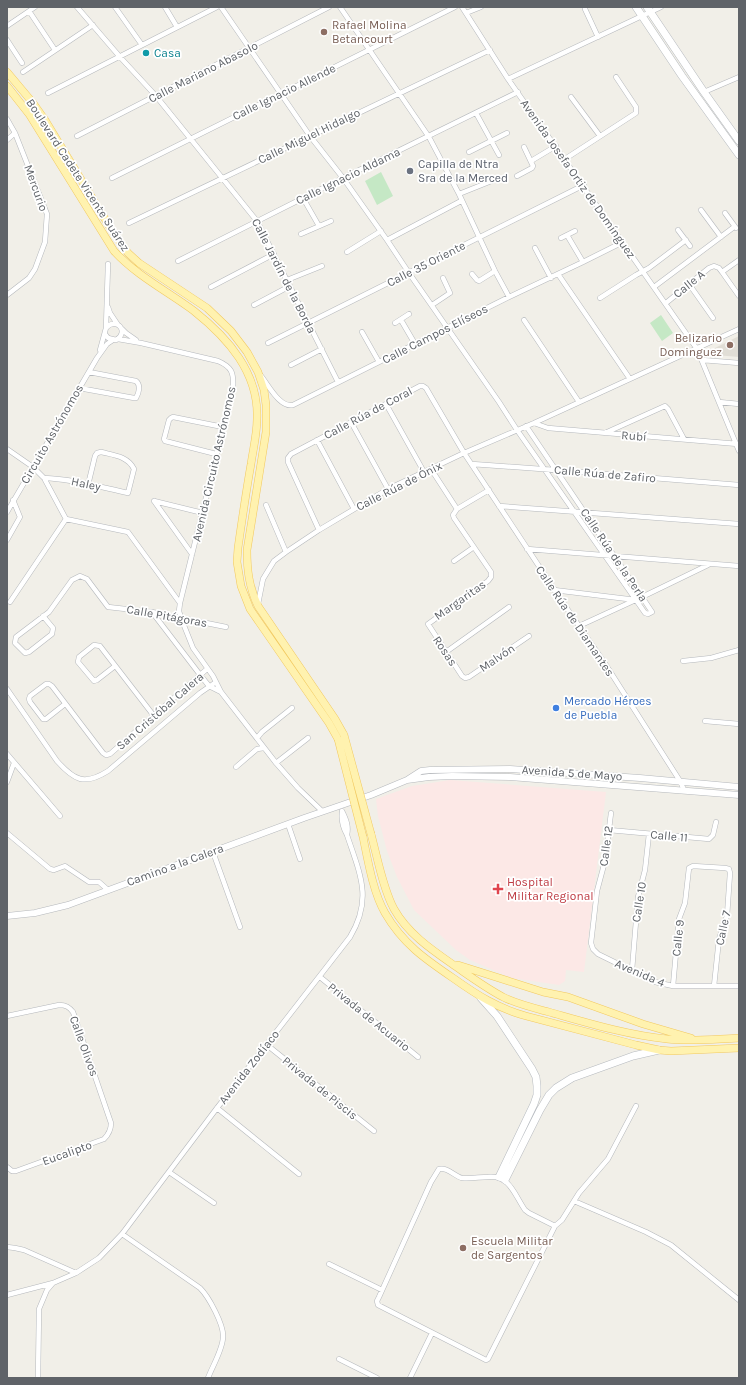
<svg xmlns="http://www.w3.org/2000/svg" width="746" height="1385" viewBox="0 0 746 1385" font-family="Karla,sans-serif">
  <style>
    .education { fill: #e1ded6 }
    .medical { fill: #fce8e6 }
    .green { fill: #c5e8c5 }
    .lines { fill: none; stroke-linecap: round; stroke-linejoin: round }
    .minor-casing { stroke: #b5b8bc; stroke-width: 5.5 }
    .tertiary-casing { stroke: #b5b8bc; stroke-width: 7 }
    .secondary-casing { stroke: #b6babf; stroke-width: 8 }
    .primary-casing { stroke: #f2c960; stroke-width: 8 }
    .minor { stroke: #fff; stroke-width: 4.5 }
    .tertiary { stroke: #fff; stroke-width: 6 }
    .secondary { stroke: #fff; stroke-width: 7 }
    .primary { stroke: #fff2af; stroke-width: 7 }
    .primary-bridge-casing { stroke: #f2c960; stroke-width: 8; stroke-linecap: butt }
    .primary-bridge { stroke: #fff2af; stroke-width: 7 }
    .education-dot { fill: #8d6e63; stroke: #fff; stroke-width: 1.5 }
    .culture-dot { fill: #0f9aa8; stroke: #fff; stroke-width: 1.5 }
    .worship-dot { fill: #6b7280; stroke: #fff; stroke-width: 1.5 }
    .shop-dot { fill: #3f7fe0; stroke: #fff; stroke-width: 1.5 }
    .health-dot { fill: #e0444e; stroke: #fff; stroke-width: 1.5 }
    .labels { text-anchor: middle; dominant-baseline: central; stroke-width: 3.5; stroke-linejoin: round; paint-order: stroke }
    .education-label { font-size: 12px; fill: #785e54; stroke: #fff; text-anchor: start }
    .culture-label { font-size: 12px; fill: #0d838f; stroke: #fff; text-anchor: start }
    .street-label { font-size: 12px; fill: #5f6368; stroke: #fff }
    .worship-label { font-size: 12px; fill: #5b616d; stroke: #fff; text-anchor: start }
    .shop-label { font-size: 12px; fill: #366cbe; stroke: #fff; text-anchor: start }
    .health-label { font-size: 12px; fill: #be3a42; stroke: #fff; text-anchor: start }
  </style>
  <rect width="100%" height="100%" fill="#f1efe8"/>
  <path class="education" d="M739,336V357L703,354Z"/>
  <path class="medical" d="M450,780L606,792L584,972L566,970L565,981L559,985L512,978L470,960L456,950L414,910L397,877L387,851L378,816L376,799L412,786Z"/>
  <path class="green" d="M381,172L393,196L377,205L365,181Z
    M661,315L673,333L662,341L650,323Z"/>
  <g class="lines">
    <defs>
      <path id="minor" d="M77,7L120,57L156,96L257,221L338,382
        M115,7L142,45
        M165,7L177,27
        M221,7L310,136L343,178L387,240L409,273L499,402L517,430L645,613L648,614L652,612L642,597L526,426
        M340,7L429,137L459,194L495,271L509,297
        M462,7L508,79L697,349L739,451
        M585,9L598,37
        M29,11L55,50
        M466,13L481,7
        M7,26L35,7
        M7,40L22,63
        M23,72L93,25
        M508,79L661,7
        M704,92L739,77
        M48,93L217,7
        M571,97L600,136
        M476,113L499,155
        M7,119L15,133L47,214L45,242L35,269L29,278L7,295
        M77,136L329,7
        M7,140L15,133
        M469,152L507,133
        M565,159L636,113V107L616,77
        M531,161L556,146
        M517,176L532,168L533,166L524,147
        M112,178L455,7
        M459,194L499,178
        M303,198L319,226
        M701,210L721,237
        M725,213L736,228
        M129,223L490,50
        M678,230L690,246
        M301,234L331,221
        M567,235L583,262
        M561,238L575,231
        M387,240L461,201
        M535,248L551,278
        M347,252L381,231
        M178,261L343,178L518,92
        M722,272L739,260
        M472,274L477,280L479,281L495,271
        M558,274L630,379
        M287,280L322,266
        M689,284L713,318
        M211,287L274,254
        M654,287L734,227
        M600,298L636,275L649,268L686,240
        M666,303L709,268L714,266L719,268L722,272L739,296
        M254,305L290,286
        M432,305L450,293L443,278
        M108,307L110,313L118,325
        M401,320L415,344
        M524,320L579,402
        M395,323L409,314
        M106,328L108,264
        M122,329L126,333L136,340
        M362,332L379,362
        M118,339L141,343L218,361C232,367 234,373 233,388L180,603L179,611L181,618L193,648L213,676L221,692L276,763L298,788L322,811
        M268,343L584,185
        M100,350L106,328C116,316 130,332 116,340L108,338L105,334
        M702,360L739,363
        M291,365L322,349
        M261,376C269,386 280,408 293,405L509,297L583,262L623,242
        M79,388L134,398H136C139,393 141,385 136,381L89,372
        M719,402L739,404
        M386,404L424,472
        M351,422L388,489
        M534,423L548,428L738,444
        M605,433L665,406L668,409L684,439
        M317,440L354,509
        M7,449L33,467L44,478L66,519
        M216,454L165,441L164,439L169,420L171,418L173,417L223,427
        M472,464L555,470L739,485
        M431,469L457,509
        M44,478C72,479 100,487 128,493L134,469C128,456 113,455 101,452L97,453L95,456L88,485
        M489,490L457,509L453,515L454,518L491,572V577L488,581L428,624L462,676L465,678L469,677L529,636
        M154,501L192,554
        M154,501L203,513
        M266,505L286,552
        M499,506L739,524
        M7,512L97,358L107,344L113,340
        M66,519L128,532L180,603
        M319,530L288,462V458L291,454L420,386H423L426,388L464,453L570,613L604,662L680,781L684,790
        M7,540L20,517L13,500
        M527,549L739,566
        M454,561L474,547
        M554,590L636,600
        M10,602L66,519
        M258,604L263,579L274,561L286,552L319,530L388,489L464,453L534,423L739,329
        M152,612L201,676L209,686L221,692
        M43,616L53,628L52,634L29,652L25,653L15,643L16,637L49,612L72,580L80,576L87,579L108,607L152,612L226,627
        M579,626L642,597L708,565
        M446,652L509,607
        M683,661L711,658L739,650
        M115,666L97,680L94,681L78,662L79,657L94,645L100,646L154,716
        M7,689L57,761C74,780 84,786 108,771L200,693L216,682
        M65,704L46,719H43L30,702L29,699L30,696L46,684H49L52,686L103,753L106,755L110,754L207,669
        M705,721L739,724
        M257,738L262,732L292,708
        M7,754L60,816
        M276,763L308,738
        M236,767L257,749L264,748
        M7,782L14,763
        M342,811C346,819 349,826 347,835
        M611,813L605,861L597,891L591,943L593,949L598,954L655,982L673,986H739
        M288,824L300,859
        M609,830L709,839L713,835L716,822
        M7,833L50,869L54,870L65,866L89,882H99L108,890
        M213,852L240,927
        M632,970L638,897L645,870L649,834
        M320,977L418,1057
        M673,986L679,919L685,903L689,868L693,866L725,868L729,869L730,873L727,916L719,939L714,986
        M7,1016L59,1005C66,1005 69,1007 73,1012L111,1123C111,1130 109,1134 104,1139L16,1171H12L7,1167
        M267,1045L374,1131
        M217,1108L299,1174
        M169,1172L214,1203
        M574,1201L646,1232L671,1245L739,1300
        M555,1226L529,1213L525,1210C514,1194 510,1175 488,1177C480,1177 471,1179 462,1178C454,1176 448,1167 439,1169L431,1182L379,1297L377,1301L378,1305L486,1360L488,1359L555,1226L562,1220L579,1193L608,1159L636,1106
        M122,1234L200,1288C209,1297 224,1325 223,1337C223,1349 212,1367 208,1378
        M7,1247L15,1248L24,1250L76,1273
        M329,1264L382,1290
        M7,1295L53,1283
        M339,1359L377,1378
        M38,1378L39,1309L47,1290L53,1283L76,1273L99,1258L122,1234L217,1108L350,937C373,899 360,874 347,835C343,828 341,820 342,812
        M410,1378L432,1333"/>
      <path id="tertiary" d="M407,780L421,771L430,770L510,769L640,778L739,787
        M7,916L35,913L68,905L304,818L371,795L407,780L429,777L452,776L510,777L739,795"/>
      <path id="secondary" d="M636,7L682,76L739,155
        M647,7L704,92L739,141
        M481,998L497,1016L532,1069L536,1077L537,1086V1095L534,1104L499,1177
        M505,1180L540,1110L549,1095L556,1088L572,1078L633,1056L659,1050"/>
      <path id="primary" d="M7,72L33,103L45,120L111,229L128,253L139,263L207,308L231,331L247,352L258,372L264,390L266,405V432L247,550C247,570 249,587 258,606L335,719L344,735
        M7,86L29,114L114,251C137,276 167,291 194,311C228,338 259,373 257,419C257,434 253,450 251,464C246,492 242,520 238,548L237,562L241,586L250,609L329,723L338,739
        M371,834C377,856 383,889 394,909C408,934 432,950 455,966C471,977 486,988 503,997C517,1004 534,1008 549,1012C588,1023 627,1035 667,1039C691,1042 715,1039 739,1038
        M363,837C368,861 373,892 385,913C403,944 425,959 453,978C477,995 497,1008 526,1016L636,1045L659,1050L671,1051L739,1048
        M458,965L543,992L568,997L643,1024L691,1038"/>
    </defs>
    <use href="#minor" class="minor-casing"/>
    <use href="#tertiary" class="tertiary-casing"/>
    <use href="#secondary" class="secondary-casing"/>
    <use href="#primary" class="primary-casing"/>
    <use href="#minor" class="minor"/>
    <use href="#tertiary" class="tertiary"/>
    <use href="#secondary" class="secondary"/>
    <use href="#primary" class="primary"/>
    <defs>
      <path id="primary-bridge" d="M344,735L371,834
        M338,739L363,837"/>
    </defs>
    <use href="#primary-bridge" class="primary-bridge-casing"/>
    <use href="#primary-bridge" class="primary-bridge"/>
  </g>
  <g class="education-dot">
    <circle cx="324" cy="32" r="4"/>
    <circle cx="730" cy="345" r="4"/>
    <circle cx="463" cy="1248" r="4"/>
  </g>
  <circle class="culture-dot" cx="146" cy="53" r="4"/>
  <circle class="worship-dot" cx="410" cy="171" r="4"/>
  <circle class="shop-dot" cx="556" cy="708" r="4"/>
  <path class="health-dot" d="M496 883h4v4h4v4h-4v4h-4v-4h-4v-4h4z"/>
  <g class="labels">
    <g class="education-label">
      <text x="332" y="25">Rafael Molina<tspan x="332" dy="14">Betancourt</tspan></text>
      <text x="722" y="338" text-anchor="end">Belizario<tspan x="722" dy="14">Dominguez</tspan></text>
      <text x="471" y="1241">Escuela Militar<tspan x="471" dy="14">de Sargentos</tspan></text>
    </g>
    <g class="culture-label">
      <text x="154" y="53">Casa</text>
    </g>
    <g class="street-label">
      <text transform="translate(203 72) rotate(-27)">Calle Mariano Abasolo</text>
      <text transform="translate(284 92) rotate(-26)">Calle Ignacio Allende</text>
      <text transform="translate(309 136) rotate(-26)">Calle Miguel Hidalgo</text>
      <text transform="translate(78 175) rotate(57)">Boulevard Cadete Vicente Suárez</text>
      <text transform="translate(348 176) rotate(-26)">Calle Ignacio Aldama</text>
      <text transform="translate(578 179) rotate(55)">Avenida Josefa Ortiz de Domínguez</text>
      <text transform="translate(36 188) rotate(70)">Mercurio</text>
      <text transform="translate(426 264) rotate(-27)">Calle 35 Oriente</text>
      <text transform="translate(284 276) rotate(63)">Calle Jardín de la Borda</text>
      <text transform="translate(689 284) rotate(-39)">Calle A</text>
      <text transform="translate(435 334) rotate(-27)">Calle Campos Elíseos</text>
      <text transform="translate(368 413) rotate(-28)">Calle Rúa de Coral</text>
      <text transform="translate(52 434) rotate(-60)">Circuito Astrónomos</text>
      <text transform="translate(634 436) rotate(4)">Rubí</text>
      <text transform="translate(214 464) rotate(-77)">Avenida Circuito Astrónomos</text>
      <text transform="translate(605 474) rotate(5)">Calle Rúa de Zafiro</text>
      <text transform="translate(86 484) rotate(12)">Haley</text>
      <text transform="translate(399 486) rotate(-27)">Calle Rúa de Ónix</text>
      <text transform="translate(614 555) rotate(56)">Calle Rúa de la Perla</text>
      <text transform="translate(460 600) rotate(-35)">Margaritas</text>
      <text transform="translate(167 616) rotate(10)">Calle Pitágoras</text>
      <text transform="translate(575 621) rotate(56)">Calle Rúa de Diamantes</text>
      <text transform="translate(445 651) rotate(56)">Rosas</text>
      <text transform="translate(497 658) rotate(-34)">Malvón</text>
      <text transform="translate(160 711) rotate(-41)">San Cristóbal Calera</text>
      <text transform="translate(572 773) rotate(4)">Avenida 5 de Mayo</text>
      <text transform="translate(669 836) rotate(5)">Calle 11</text>
      <text transform="translate(606 846) rotate(-82)">Calle 12</text>
      <text transform="translate(175 865) rotate(-20)">Camino a la Calera</text>
      <text transform="translate(639 902) rotate(-81)">Calle 10</text>
      <text transform="translate(723 928) rotate(-78)">Calle 7</text>
      <text transform="translate(678 938) rotate(-84)">Calle 9</text>
      <text transform="translate(640 973) rotate(23)">Avenida 4</text>
      <text transform="translate(369 1017) rotate(39)">Privada de Acuario</text>
      <text transform="translate(84 1046) rotate(70)">Calle Olivos</text>
      <text transform="translate(249 1067) rotate(-52)">Avenida Zodíaco</text>
      <text transform="translate(320 1088) rotate(39)">Privada de Piscis</text>
      <text transform="translate(67 1153) rotate(-20)">Eucalipto</text>
    </g>
    <g class="worship-label">
      <text x="418" y="164">Capilla de Ntra<tspan x="418" dy="14">Sra de la Merced</tspan></text>
    </g>
    <g class="shop-label">
      <text x="564" y="701">Mercado Héroes<tspan x="564" dy="14">de Puebla</tspan></text>
    </g>
    <g class="health-label">
      <text x="507" y="882">Hospital<tspan x="507" dy="14">Militar Regional</tspan></text>
    </g>
  </g>
  <rect width="746" height="1385" fill="none" stroke="#5f6368" stroke-width="16"/>
</svg>
